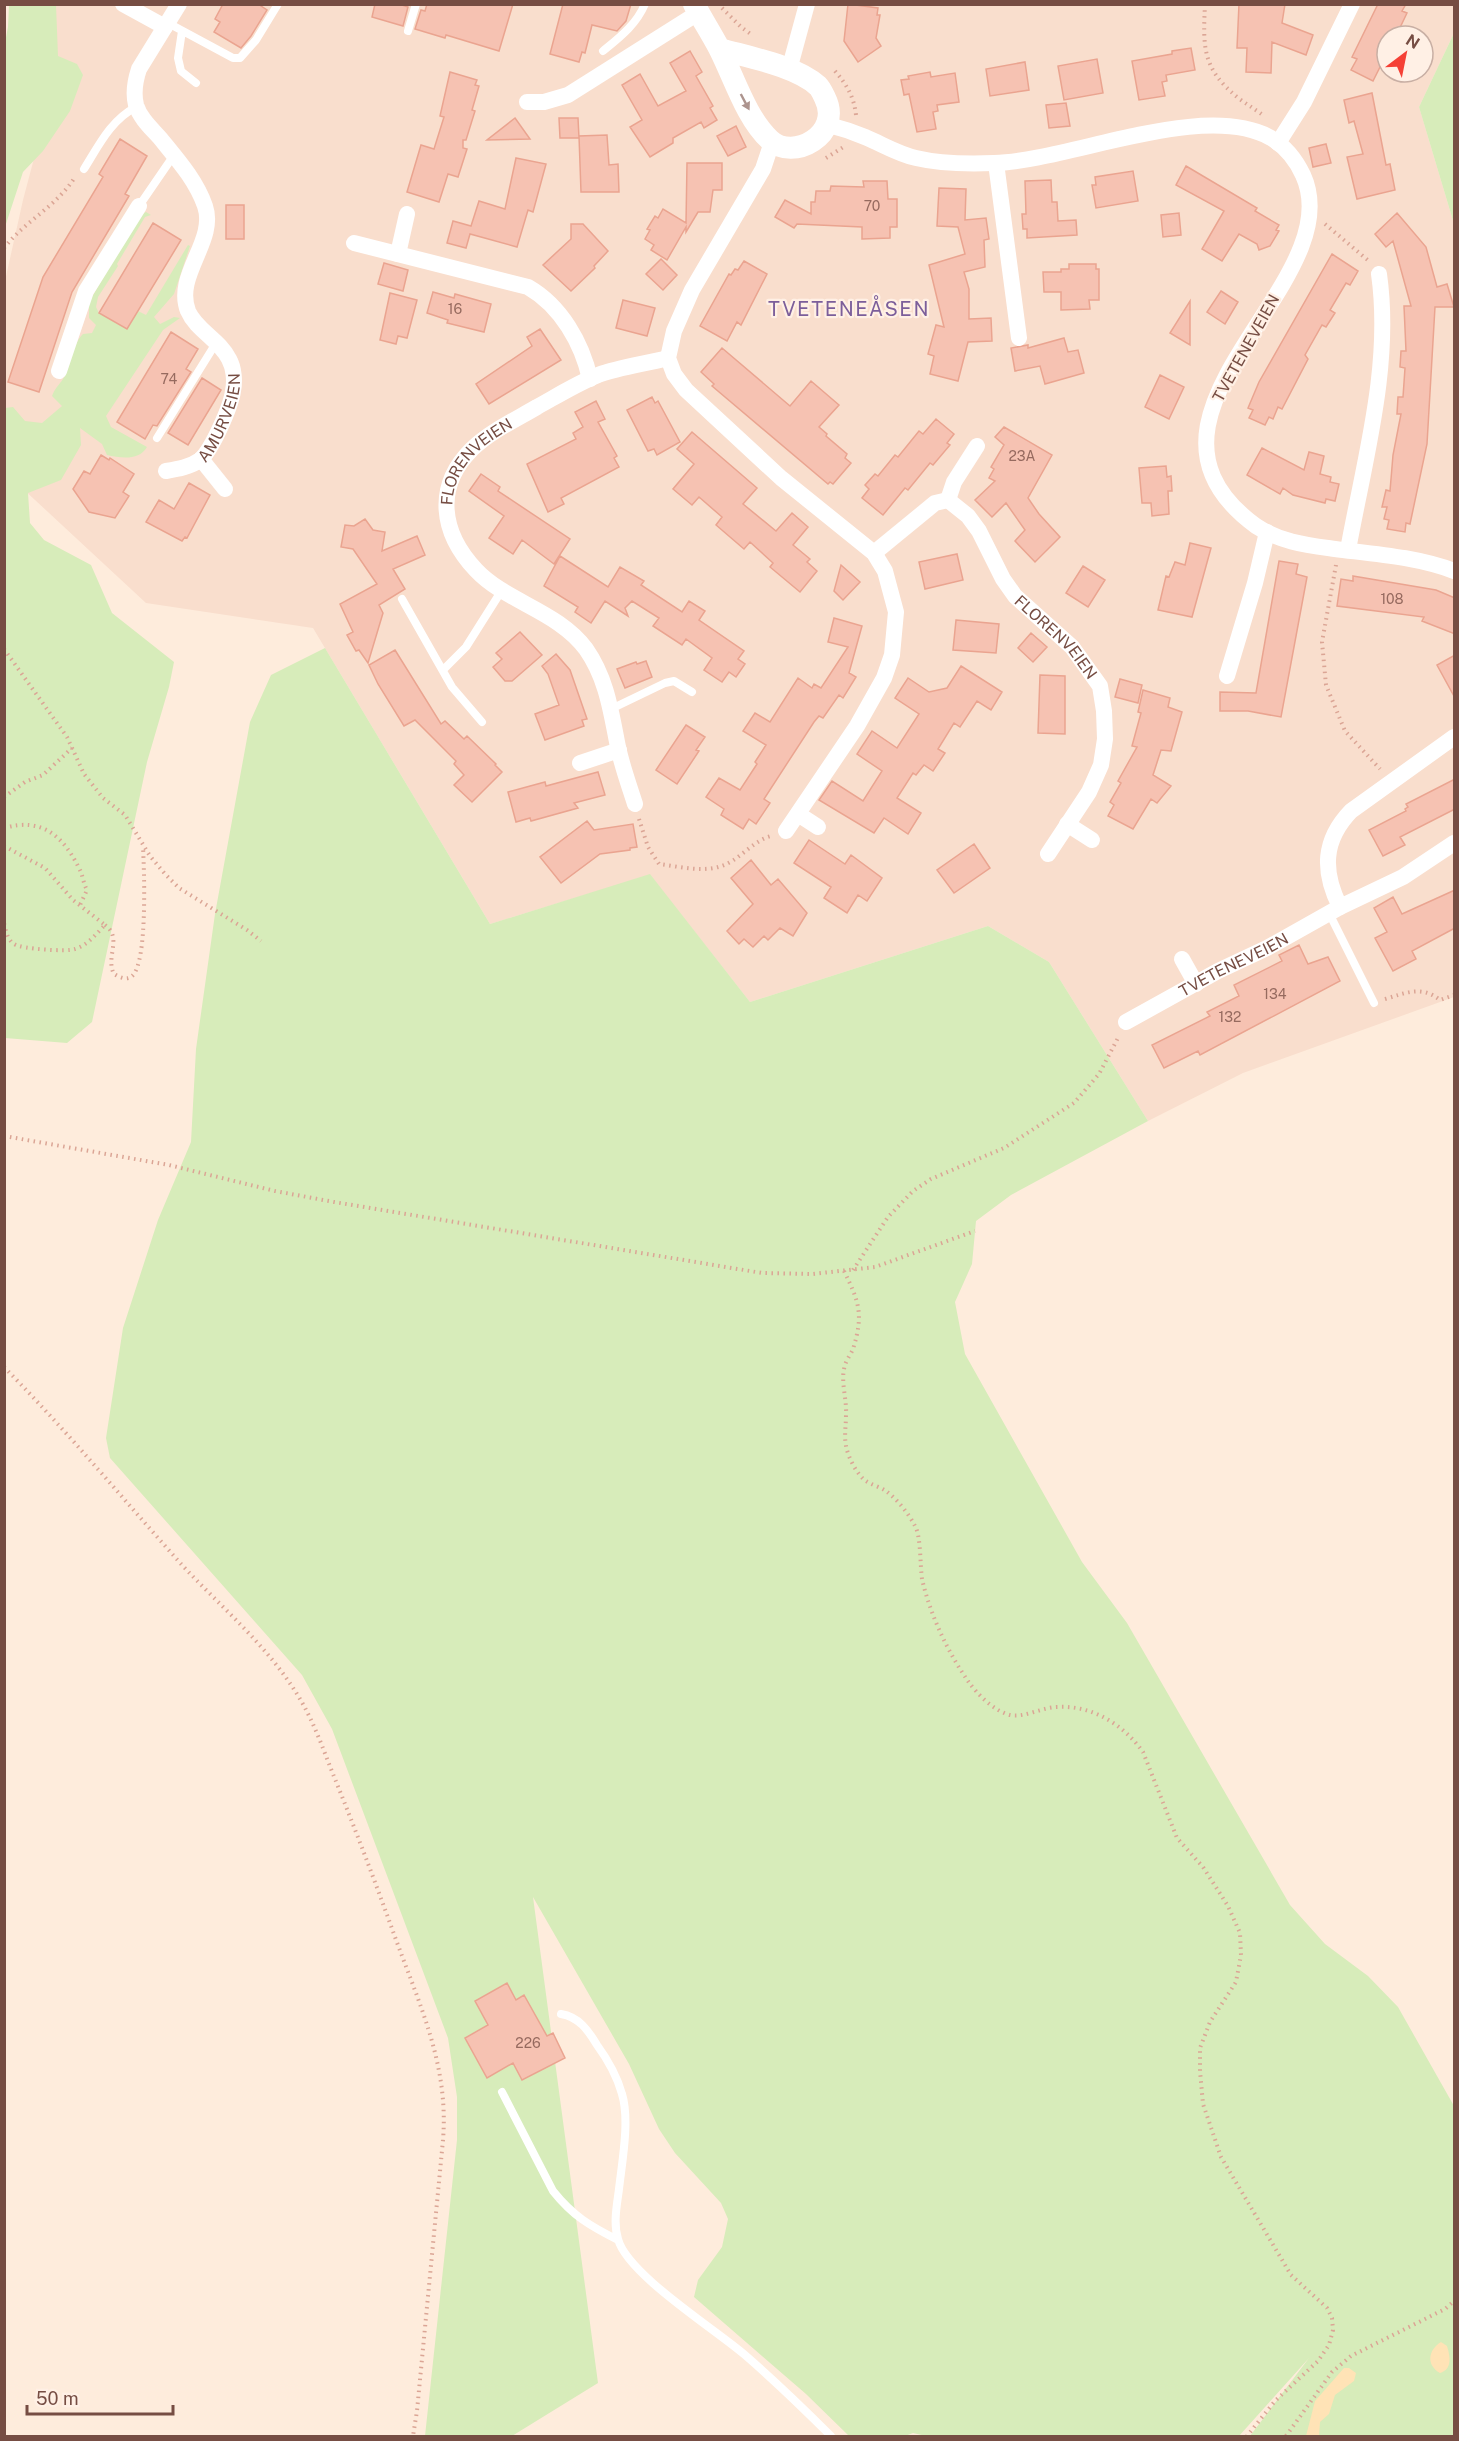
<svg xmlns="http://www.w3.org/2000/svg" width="1459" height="2441" viewBox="0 0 1459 2441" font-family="'Public Sans',sans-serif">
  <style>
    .residential { fill: #f9decd; fill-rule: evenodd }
    .green { fill: #d7ecba }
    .sand { fill: #ffe3b6 }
    .building { fill: #f6c2b2; stroke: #eaa490; stroke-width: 1.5 }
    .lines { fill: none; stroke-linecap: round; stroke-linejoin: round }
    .path { stroke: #dba595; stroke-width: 4; stroke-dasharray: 1.5 4.5; stroke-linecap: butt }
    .lane { stroke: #fff; stroke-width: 8 }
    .street { stroke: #fff; stroke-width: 16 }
    .secondary { stroke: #fff; stroke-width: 22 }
    .oneway { fill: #ad948e }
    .labels { text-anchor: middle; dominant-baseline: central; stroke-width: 4.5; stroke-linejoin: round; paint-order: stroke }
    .number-label { font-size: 14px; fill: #966a5f }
    .street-label { font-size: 16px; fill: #764d43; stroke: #fff0e5 }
    .quarter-label { font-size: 20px; letter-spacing: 1.5px; fill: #7c5e9a; stroke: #fff0e5 }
  </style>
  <rect width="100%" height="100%" fill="#feecdc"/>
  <path class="residential" d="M47,5H1454V33L1419,107L1454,224V997L1243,1073L1148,1121L1049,962L988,926L750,1002L650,875L490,924L313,628L146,603L7,474L4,464L5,281L23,200L59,64ZM1387,36H1423V72H1387Z"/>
  <path class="green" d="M9,5H56L58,56L77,64L83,75L70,111L43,151L23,172L5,227L4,48L8,27Z
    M1454,33V224L1419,107Z
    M146,212L151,215L145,217L117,264L118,266L98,297L96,307L99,313L127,329L138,311L146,315L188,245L190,246L174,294L154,317L160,324L174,317L180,318L163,330L106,416L111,427L147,447C139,461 121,458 107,455L102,444L80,428L81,445L61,480L28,493L30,523L44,540L91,565L112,613L174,662L169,687L147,762L92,1022L67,1043L5,1038V408L13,407L25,421L42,423L62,406L52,396C55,388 59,385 63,379C72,365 71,346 83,334L92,333L96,325L89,318V302L140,215Z
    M325,648L490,924L650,874L750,1002L988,926L1049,962L1148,1121L1011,1195L976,1221L972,1264L955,1302L965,1354L1082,1562L1127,1623L1290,1905L1325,1944L1368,1976L1398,2007L1454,2106V2436H1250L1309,2358L1239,2436H926L913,2433L905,2436H849L806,2394L694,2297L698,2280L722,2247L728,2219L721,2203L675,2153L659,2129L629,2064L533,1897L598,2383L512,2436H425L457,2140V2097L448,2038L332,1729L302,1675L110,1458L106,1438L123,1328L158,1220L191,1142L196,1049L215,914L250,722L271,675Z"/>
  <path class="sand" d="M1441,2342L1447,2346C1450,2356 1453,2369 1440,2373C1426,2365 1428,2350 1441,2342Z
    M1344,2368H1349L1356,2373L1354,2381L1335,2395L1329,2414L1320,2422L1319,2436H1306L1315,2401Z"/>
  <path class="building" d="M223,4H258L267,10L251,36L241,48L214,32L220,22L215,19Z
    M375,4H399L408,7L403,26L372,17Z
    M427,4H513L499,51L446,35L445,38L415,29L421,10L425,11Z
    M563,4H631L626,21L617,31L592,25L585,53L582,52L579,62L550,54Z
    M848,4L878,8L877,15H880L876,38L881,46L858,62L844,41Z
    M1239,4H1285L1282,23L1313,35L1306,55L1272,42L1271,73L1246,72L1247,48H1237Z
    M1378,4H1406L1402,11L1407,13L1396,36H1387V53L1373,81L1351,70L1357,59L1352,57Z
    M1191,48L1195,70L1166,75L1167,81L1162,82L1165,96L1139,100L1132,61L1172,54V51Z
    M690,51L702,72L696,76L713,106L710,108L717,120L704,128L701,122L673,138V143L650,157L630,127L642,120L622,85L640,74L658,106L686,91L670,63Z
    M1097,59L1103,93L1064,100L1058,66Z
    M1025,62L1029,90L990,96L986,69Z
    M450,72L477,80L475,85L479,86L472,110L475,111L466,140H463V148L467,149L458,177L448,174L439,202L407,192L421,145L434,149L444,117L440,116Z
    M930,72L931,77L955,73L959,102L937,105L938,111L933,112L936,129L917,132L909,94L904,95L901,80L909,79L908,76Z
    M1372,93L1386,165L1390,164L1395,190L1357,199L1347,157L1363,154L1354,121L1349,123L1344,100Z
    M1066,103L1070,126L1049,128L1046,105Z
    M515,118L530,139L487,140Z
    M559,118H578L579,138H560Z
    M736,126L746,147L728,156L717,136Z
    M607,135L609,165L618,164L619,192H581L579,136Z
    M120,139L147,156L125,194L129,196L72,292L39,392L8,382L43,277L103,177L99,174Z
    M1326,144L1331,163L1313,167L1309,148Z
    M516,158L546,164L533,212L528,210L517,247L470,234L466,248L447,243L453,221L471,226L479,201L505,209Z
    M687,163H722V190H713L710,212H698L686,232V227L667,260L651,250L654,245L645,239L650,230L647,229L655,216L658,218L663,209L686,223Z
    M1186,166L1257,208L1255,211L1279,225L1276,230L1279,231L1270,246L1259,250L1257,244L1239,234L1222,261L1202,249L1224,211L1176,185Z
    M1133,171L1138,201L1096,208L1092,185H1096L1095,177Z
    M1051,180L1052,202H1057L1058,221L1076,220L1077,235L1027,238V229H1023L1022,214H1026L1025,181Z
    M863,181H887L888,199H897V227H890V238L862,239V227L797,224L794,228L775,217L785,200L811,214V202H815L816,191H830L831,186L864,187Z
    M939,188L966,189L965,220L986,218L989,239L984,240L985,267L964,272L969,289V319L991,318L992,341L968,342L958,381L930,374L934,356L928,354L936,325L944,327L929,265L965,254L958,227L937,226Z
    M226,205H244V239H226Z
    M1179,213L1181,235L1163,237L1161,215Z
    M1397,213L1426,247L1437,287L1447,284L1454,307H1435L1427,444L1410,524L1406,523L1405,532L1387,529L1389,520L1384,519L1387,507H1382L1386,490L1390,491L1393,455L1401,414H1397L1398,397H1403L1405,368L1400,367L1401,351H1406L1404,306H1411L1393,241L1386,247L1375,234Z
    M153,223L181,240L127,329L99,313Z
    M571,224H583L608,251L594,266L595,268L571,291L543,265L571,239Z
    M1332,254L1358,271L1350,285L1346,283L1330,310L1335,313L1326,327L1322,325L1305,355L1308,359L1282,409L1278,407L1273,419L1269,417L1265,425L1249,418L1253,410L1248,408L1259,382Z
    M661,259L677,275L663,290L646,274Z
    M744,261L767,274L741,325L737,322L727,341L700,326L729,274L731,275L735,269L738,270Z
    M384,263L408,270L403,291L378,284Z
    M1069,264H1096V269H1099V300H1089L1090,309L1061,310V292H1044L1043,272H1061V269H1069Z
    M1221,291L1238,302L1225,324L1207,312Z
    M433,292L454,298L455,294L491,304L484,332L447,323L448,320L427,313Z
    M390,293L417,300L407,338L398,336L396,344L380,340Z
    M623,300L655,308L647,336L616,328Z
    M1190,301V345L1170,333Z
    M540,329L561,360L489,404L476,384L532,346L527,337Z
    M171,332L198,349L186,369L191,372L157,426L153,425L145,439L117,422Z
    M1064,338L1068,352L1078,350L1084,373L1045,384L1040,366L1015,371L1011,348L1028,345V348Z
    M722,348L790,406L811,381L839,405L819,427L827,434L826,436L847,454L845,458L851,463L833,484L830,482L828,484L712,386L714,384L701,372Z
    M1160,375L1184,387L1169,419L1145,407Z
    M202,378L221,390L188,445L168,433Z
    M652,397L655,403L658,401L680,442L657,455L654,449L648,451L627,410Z
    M596,401L605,419L598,422L617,456L614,458L619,467L561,498L564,504L548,512L527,464L576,439L573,433L583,427L575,412Z
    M936,419L954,434L947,443L950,445L933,465L930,463L908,490L905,488L883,515L862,498L869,489L865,485L875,474L878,476L895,455L898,457L919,431L923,434Z
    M1004,427L1052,455L1028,498L1039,514L1060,537L1035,562L1015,541L1025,530L1006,503L992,517L975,500L995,481L989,478L994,469L991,467L1004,445L995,437Z
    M692,432L757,488L743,504L776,531L792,513L808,527L793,545L810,559L807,562L817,571L800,592L770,567L773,563L750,542L744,549L716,525L722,517L699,497L692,505L673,489L694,464L677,449Z
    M1262,448L1304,470L1309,452L1324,456L1320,474L1331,477L1330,482L1339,484L1335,501L1326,499L1325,503L1293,495L1283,488L1280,494L1247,475Z
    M101,455L109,460L110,458L134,474L123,492L129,496L115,518L89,512L73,489L84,471L90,474Z
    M1166,466L1167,477L1171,476L1172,491H1168L1169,514L1152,516L1151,503H1142L1139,468Z
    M481,474L500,487L498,491L570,539L554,564L522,540L513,554L489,538L504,516L469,491Z
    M189,483L210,495L187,538L185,537L182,541L146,522L159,500L174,509Z
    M365,519L373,530L385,532L382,551L417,536L425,555L393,569L405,589L379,605L383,613L368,663L359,650L356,651L347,635L353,632L340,604L377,584L353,549L341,547L345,525L354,526Z
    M1190,543L1211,548L1192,617L1158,610L1166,576L1169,577L1175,562L1185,565Z
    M957,554L963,580L925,589L919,562Z
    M560,556L608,587L620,567L644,581L641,585L682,612L689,601L705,611L699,620L744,651L738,659L745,664L736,677L729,672L722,682L704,670L712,658L686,639L682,645L653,626L659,618L632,601L625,608L628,616L605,601L591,623L575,612L578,607L544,586Z
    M1279,561L1298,564L1296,574L1307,577L1281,717L1248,711H1220V692L1256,693Z
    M841,565L860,582L843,600L834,591Z
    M1083,566L1105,580L1088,607L1066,593Z
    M1353,576L1436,590L1455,598V634L1422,621L1424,617L1337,606L1341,579L1353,581Z
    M834,618L862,626L849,673L856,677L843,698L839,695L823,718L819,716L814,722L764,799L770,803L756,824L749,819L743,829L721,815L724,809L706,797L719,778L740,790L757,764L755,762L766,745L743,731L755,713L770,722L798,678L812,688L814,684L821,688L848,647L828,642Z
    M956,620L999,624L996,653L953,650Z
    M520,632L542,655L512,681H505L493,667L502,659L496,653Z
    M1031,633L1047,647L1033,662L1018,648Z
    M395,650L441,724L445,721L464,739L467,736L496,764L495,765L502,772L472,802L454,785L464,775L454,764L456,761L415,720L404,726L378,684L369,665Z
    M556,654L570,670L587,719L582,720L584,726L545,740L535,714L559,705L548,674L542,666Z
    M1455,655V698L1437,665Z
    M646,661L652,677L625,688L617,669L636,662L637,664Z
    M961,666L1002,692L991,710L977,701L960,727L954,723L938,749L945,753L933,771L924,765L916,775L913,773L897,798L921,813L908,834L884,818L874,833L819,800L832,781L863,801L882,771L857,754L872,731L897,748L919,714L895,698L908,678L929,692L947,688Z
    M1040,675L1065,676V734L1038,733Z
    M1120,679L1142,685L1138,703L1115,697Z
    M1143,690L1170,698L1168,707L1182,712L1171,751L1161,750L1153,775L1171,786L1157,803L1151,799L1133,829L1108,816L1114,805L1110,802L1121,783L1118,781L1137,747L1132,746L1141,713L1138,712Z
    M686,725L705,737L696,750L699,751L677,784L656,770Z
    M598,772L605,795L574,803L578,808L531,821L530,818L516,822L508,792L545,782L546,786Z
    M1455,779V809L1400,837L1405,845L1383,856L1369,830L1406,811L1405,809L1408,807L1406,804Z
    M587,821L594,830L633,824L637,847L630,848V850L600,854L561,883L540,857Z
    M809,840L845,864L851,855L882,878L867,901L858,895L847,913L824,898L831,887L794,863Z
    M974,844L990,868L954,893L937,870Z
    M751,860L771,885L778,879L807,913L793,936L780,928L768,940L764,936L753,947L744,939L739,944L727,931L753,904L731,878Z
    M1455,890V928L1412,951L1416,959L1393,971L1375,938L1387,932L1374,908L1393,897L1402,914Z
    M1299,945L1308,964L1328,957L1340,981L1200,1055L1198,1051L1164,1068L1152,1045L1210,1016L1207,1012L1239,996L1234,985L1282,961L1279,955Z
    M507,1983L516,2000L524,1995L547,2036L553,2033L565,2058L522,2080L513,2063L487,2078L465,2038L488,2025L475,2001Z"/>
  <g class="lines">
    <path class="path" d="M1205,4C1203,47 1202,68 1237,97C1246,104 1255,109 1264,116
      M722,8L741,27L752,35
      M835,71C847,85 854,97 856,115
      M826,158L845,146
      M1325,224L1370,262
      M4,248C25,221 57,206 75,177
      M1336,565L1322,642L1326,685L1345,731L1380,769
      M4,649L67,737L84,774L103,798L125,815L150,856L165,874L179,888L247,930L261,941
      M4,797L25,782L43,775L72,748
      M639,819L648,847L659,864C683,867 710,875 732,861C745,853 756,840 771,836
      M4,828C42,817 63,836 79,868C83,875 83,883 87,890L80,905
      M4,846L45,868L73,900L105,925C96,934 88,945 75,949C67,952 21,949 14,944C7,939 6,931 4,923
      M105,925C123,938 105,957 114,974C119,977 127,981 132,976C148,963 144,868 143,846
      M1385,999C1406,993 1421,985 1440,1000L1454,995
      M4,1136L169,1165L275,1191L334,1202L762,1273L813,1274L875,1267L975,1231
      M853,1270L888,1217L913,1191L931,1179L1004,1148L1074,1103L1099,1074L1119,1036
      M844,1271C859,1302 864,1314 853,1349C851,1354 847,1359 845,1365C840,1381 847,1398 846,1415C846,1426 844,1435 846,1446C848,1457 857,1475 866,1481C872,1485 880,1487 886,1491C897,1499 909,1514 915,1526C921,1536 920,1565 922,1579C930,1614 947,1651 968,1681C977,1694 994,1711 1010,1715C1025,1718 1042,1707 1058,1707C1092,1705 1124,1725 1143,1752L1177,1838L1203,1867L1228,1906L1240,1933L1241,1955L1236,1982L1210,2022L1200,2048V2071L1203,2104L1221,2157L1291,2275L1327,2308L1332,2318L1333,2330L1329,2345L1318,2361L1275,2401L1247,2436
      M4,1367C67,1431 123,1499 182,1565C222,1608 270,1648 300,1699C315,1724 324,1752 335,1779C356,1831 376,1884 395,1937C420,2006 449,2066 443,2140L417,2411L413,2436
      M1286,2436L1332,2372L1351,2356L1445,2309L1454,2301"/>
    <path class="lane" d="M168,23L233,58H240L256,40L278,4
      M182,31L178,58L181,71L196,83
      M408,31L416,4
      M603,51C620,37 636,25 645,4
      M84,169C99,145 111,120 136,107
      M139,206L174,155
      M157,438L216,343
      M402,599L452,687L482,722
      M443,670L466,647L502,590
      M611,709L665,683L674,681L692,692
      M1329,913L1374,1003
      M561,2014C579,2017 588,2030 597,2045C608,2060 617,2076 622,2094C630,2120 622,2162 619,2189C617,2205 613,2223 618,2239C627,2274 715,2329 745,2355C775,2381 803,2408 831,2436
      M502,2092L553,2191C573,2216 590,2226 618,2240"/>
    <g class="street">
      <path d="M123,4L165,27"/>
      <path d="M789,70L807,4"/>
      <path d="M527,102H544L568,95L698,13"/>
      <path d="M829,125C841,128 853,132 865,137C882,144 898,154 916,158C941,164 968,164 994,163C1069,161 1204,100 1271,138C1286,147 1296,160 1303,175C1353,284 1104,415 1256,526C1280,542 1307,545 1335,549C1375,554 1417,557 1454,571"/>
      <path d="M772,142L763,169L692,290L674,331L668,358L674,374L686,390L781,478L874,553L885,571L896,612L892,655L884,678L857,726L786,831"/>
      <path d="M1278,143L1304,102L1352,4"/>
      <path d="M996,163L1019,338"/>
      <path d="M354,243L528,287C561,306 582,343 590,379"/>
      <path d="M398,254L407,214"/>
      <path d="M59,371L86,291L139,206"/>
      <path d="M201,459L225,489"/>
      <path id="s1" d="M166,471C178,469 190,467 200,460C212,450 231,406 233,391C235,381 234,368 229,359C220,340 196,330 188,311C174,275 217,241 205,206C196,180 177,159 160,138C151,128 140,118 136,105C133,93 135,81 139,69L179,4"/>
      <path id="s2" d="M948,500L968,516L979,531L1003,579L1015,596L1072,647L1100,686L1104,711L1105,739L1101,765L1089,792L1048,854"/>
      <path d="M948,500L954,482L977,446"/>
      <path d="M1348,550C1364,461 1392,366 1379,274"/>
      <path d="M874,553L935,503L948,500"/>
      <path d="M1227,676L1255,583L1267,532"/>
      <path d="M580,763L619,750"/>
      <path id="s3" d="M635,804C629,785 622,766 618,747C611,712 607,679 586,649C558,611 506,602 476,570C441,533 434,487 472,449C491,431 515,420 537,407C557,396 576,384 598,375C620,367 645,364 668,358"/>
      <path d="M798,814L818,827"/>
      <path d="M1067,824L1092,840"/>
      <path d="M1340,907C1322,871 1323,840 1351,811L1454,737"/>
      <path d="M1182,959L1196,984"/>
      <path id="s4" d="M1126,1022L1218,971L1267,948L1340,907L1403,877L1454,843"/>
    </g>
    <path class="secondary" d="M694,4C702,19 711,33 719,48C734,77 746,118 770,140C793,162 843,134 825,98C823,94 821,89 818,86C796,66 748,57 720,49"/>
  </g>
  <defs><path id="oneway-solid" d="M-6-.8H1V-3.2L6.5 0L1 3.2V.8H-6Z" transform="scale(1.5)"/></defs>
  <use class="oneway" href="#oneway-solid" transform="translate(745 102) rotate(62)"/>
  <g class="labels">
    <g class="number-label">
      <text x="872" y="206">70</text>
      <text x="455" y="309">16</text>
      <text x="169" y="379">74</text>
      <text x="1022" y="456">23A</text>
      <text x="1392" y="599">108</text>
      <text x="1275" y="994">134</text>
      <text x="1230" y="1017">132</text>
      <text x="528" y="2043">226</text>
    </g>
    <g class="street-label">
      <text transform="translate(1246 348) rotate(-61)">TVETENEVEIEN</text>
      <text stroke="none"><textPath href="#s1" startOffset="84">AMURVEIEN</textPath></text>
      <text stroke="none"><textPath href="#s3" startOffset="428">FLORENVEIEN</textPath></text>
      <text stroke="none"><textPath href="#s2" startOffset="177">FLORENVEIEN</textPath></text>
      <text stroke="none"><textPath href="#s4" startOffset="122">TVETENEVEIEN</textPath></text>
    </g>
    <g class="quarter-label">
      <text x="849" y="309">TVETENEÅSEN</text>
    </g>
  </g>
  <rect width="1459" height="2441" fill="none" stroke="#764d43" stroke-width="12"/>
  <g transform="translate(1405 54) rotate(32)"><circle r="28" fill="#fff0e5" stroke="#c8afa4" stroke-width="1.5"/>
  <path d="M0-4.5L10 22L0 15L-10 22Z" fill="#f54035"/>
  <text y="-9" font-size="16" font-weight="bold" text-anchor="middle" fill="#764d43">N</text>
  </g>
  <path d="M27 2405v9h146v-9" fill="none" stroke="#764d43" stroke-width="3"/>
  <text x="36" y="2405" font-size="18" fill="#764d43" stroke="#fff0e5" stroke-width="4.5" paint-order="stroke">50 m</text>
</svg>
